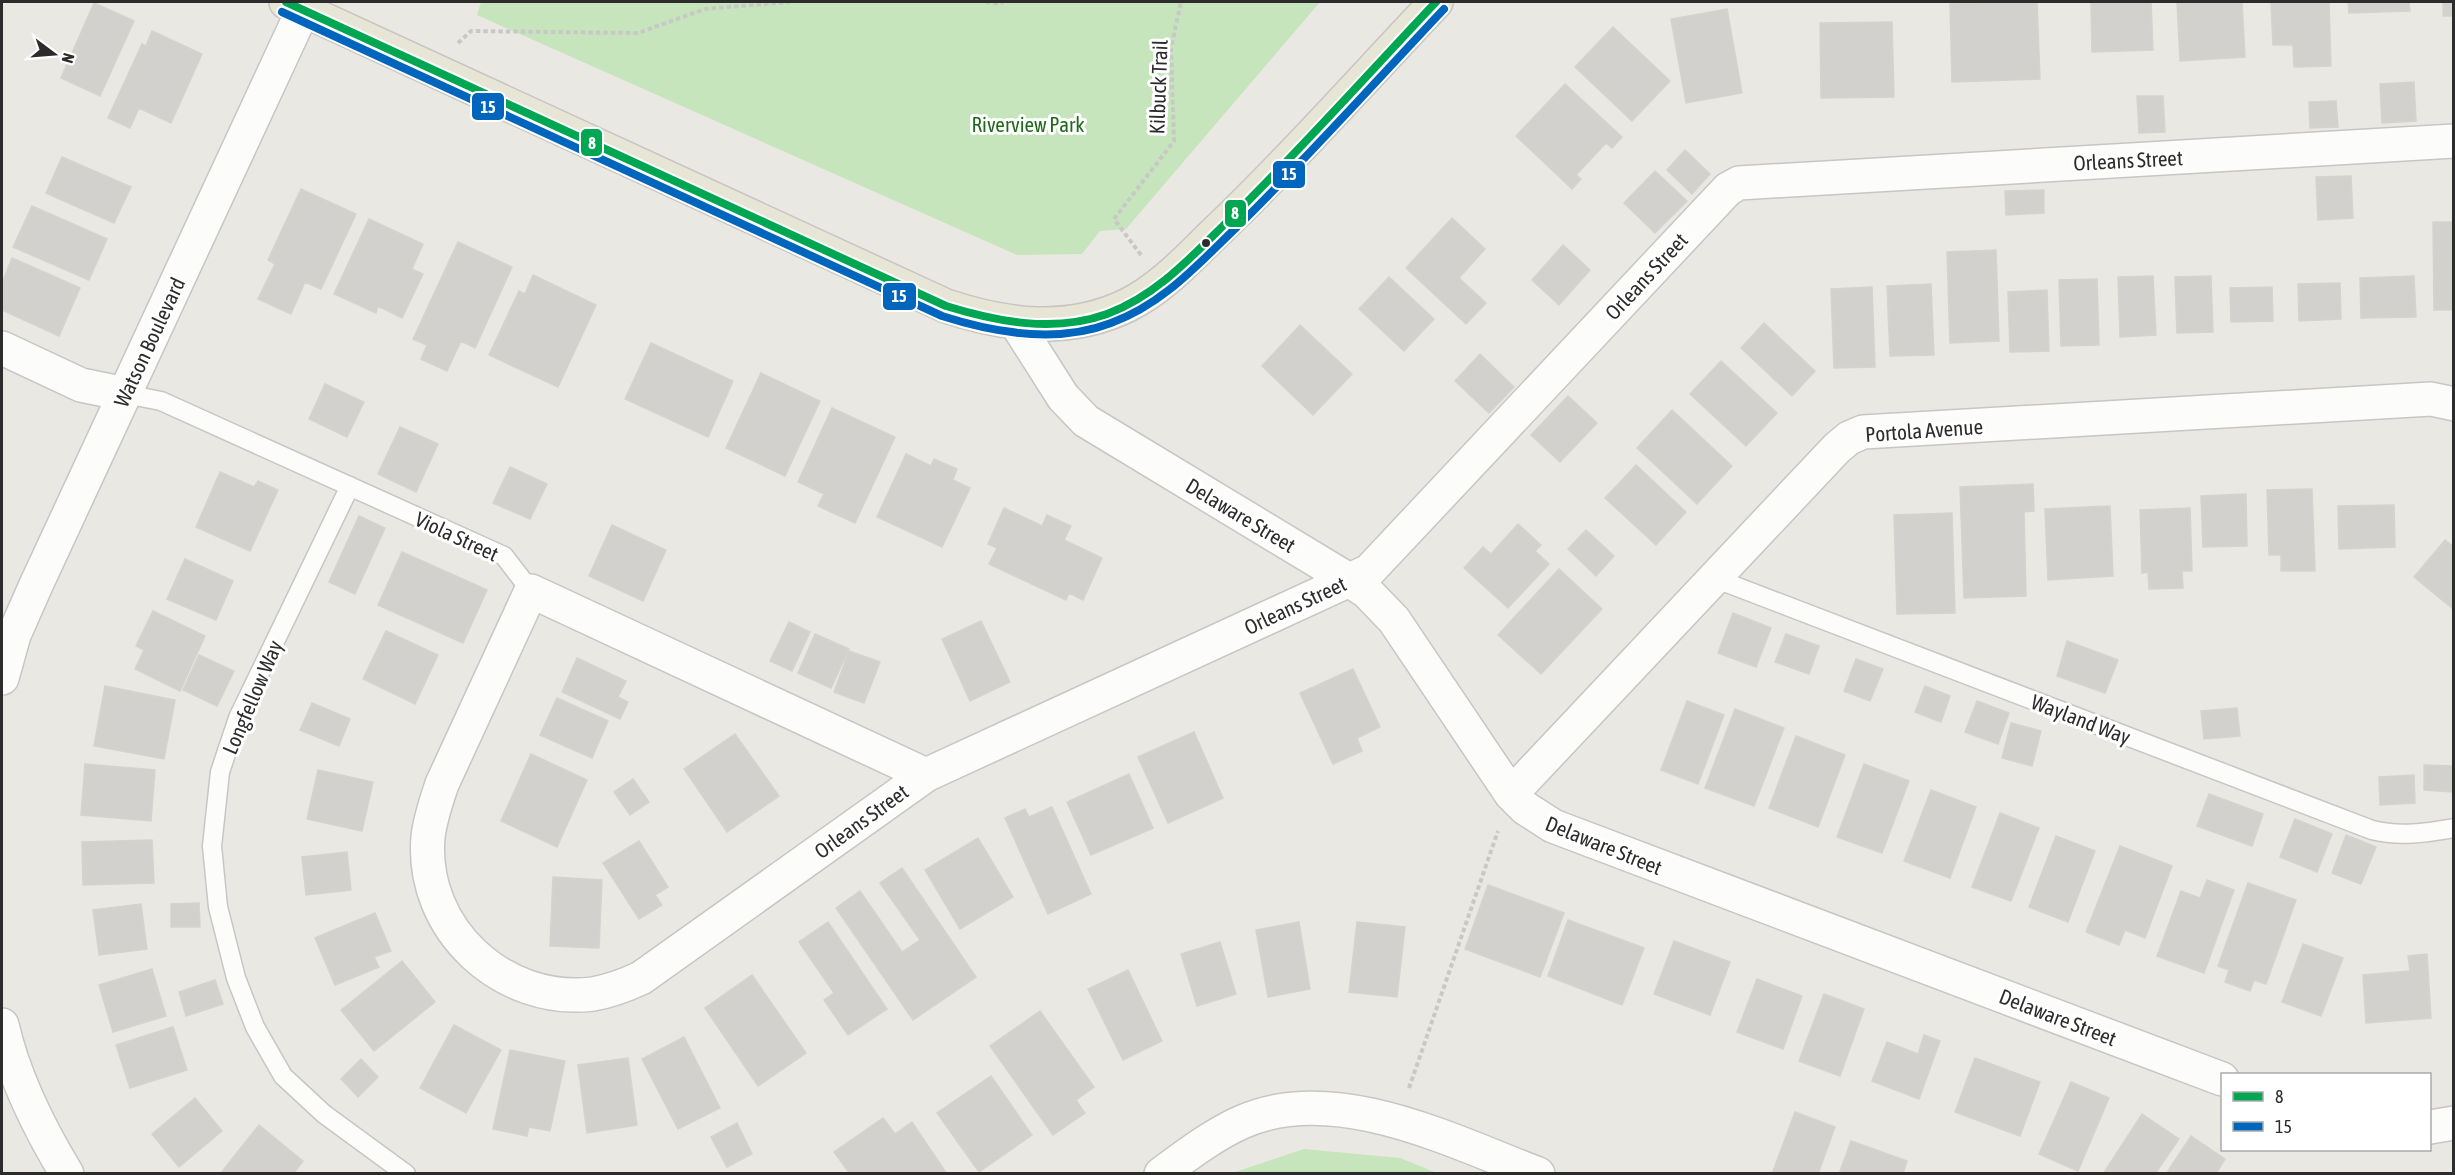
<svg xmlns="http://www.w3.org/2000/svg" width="2455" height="1175" viewBox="0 0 2455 1175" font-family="'Asap Condensed',sans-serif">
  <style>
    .green { fill: #c6e5bc }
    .building { fill: #d3d1cd; stroke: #d5d3ce; stroke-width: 1.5 }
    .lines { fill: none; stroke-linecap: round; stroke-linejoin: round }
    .lane-casing { stroke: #c7c6c7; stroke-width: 21 }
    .street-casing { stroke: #c7c6c7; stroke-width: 36 }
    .primary-casing { stroke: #c6c5c2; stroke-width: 36 }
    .path { stroke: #c8c8c7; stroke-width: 4; stroke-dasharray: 4.5 3; stroke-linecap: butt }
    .lane { stroke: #fcfcfb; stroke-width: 18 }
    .street { stroke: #fcfcfb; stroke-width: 33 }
    .primary { stroke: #e7e5d5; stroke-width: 33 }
    .bus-1-casing { stroke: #fff; stroke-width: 12 }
    .bus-2-casing { stroke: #fff; stroke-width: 12 }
    .bus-1 { stroke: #00a651; stroke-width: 8 }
    .bus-2 { stroke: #0065bd; stroke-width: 8 }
    .bus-dot { fill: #2c2c2c; stroke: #fff; stroke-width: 2 }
    .labels { text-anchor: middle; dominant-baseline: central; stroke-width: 6; stroke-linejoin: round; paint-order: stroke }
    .street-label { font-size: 21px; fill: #2c2c2c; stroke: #fff }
    .park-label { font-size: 21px; fill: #20691c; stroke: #fff }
    .line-badge { stroke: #fff; stroke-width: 2 }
    .badge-label { font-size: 16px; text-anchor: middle; font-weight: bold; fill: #fff }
  </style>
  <rect width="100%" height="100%" fill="#eae8e2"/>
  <path class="green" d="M481,2H1320L1126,229L1100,231L1082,254L1017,255L477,15Z
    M1304,1149L1400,1158L1437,1173H1232Z"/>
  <path class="building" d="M1986,2H2037L2040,79L1952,82L1950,4Z
    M2091,2H2151L2153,50L2092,52Z
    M2177,2H2242L2245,57L2180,61Z
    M2271,2H2329L2331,66L2294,67L2293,45H2273Z
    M2348,2H2409L2410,11L2349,13Z
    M2443,2H2454V16H2443Z
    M94,3L134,21L100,96L61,78Z
    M1727,9L1742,93L1686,103L1671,19Z
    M1892,22L1894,97L1821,98L1820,23Z
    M1613,27L1670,81L1632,121L1575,67Z
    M152,31L202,54L171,123L139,108L130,128L108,118L142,44L146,46Z
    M2414,82L2416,121L2382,123L2380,84Z
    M1565,84L1622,137L1612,148L1606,143L1576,175L1581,179L1572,189L1516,136Z
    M2137,96H2163L2165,132L2139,133Z
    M2336,101L2338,127L2310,128L2309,102Z
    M1685,150L1710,174L1692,194L1667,170Z
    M62,157L131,187L114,223L46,193Z
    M1655,171L1687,201L1655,233L1624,203Z
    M2351,176L2353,218L2318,220L2316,177Z
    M301,189L356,214L321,289L305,282L291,314L258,299L275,264L268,260Z
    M2044,190V213L2006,215L2005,191Z
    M32,206L107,239L89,280L13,247Z
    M1452,218L1485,249L1459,278L1486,303L1466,324L1406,268Z
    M369,219L423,244L412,269L423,274L402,318L378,306L376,313L334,294Z
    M2433,222H2454V310H2434Z
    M458,242L512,267L475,348L461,341L447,371L421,359L427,345L413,339Z
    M1563,245L1590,270L1559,305L1532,280Z
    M1996,250L1999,341L1950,343L1947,252Z
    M12,258L80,288L59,336L2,310V283Z
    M533,275L596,305L558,387L489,355L519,291L525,294Z
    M2153,276L2156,335L2120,337L2118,277Z
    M2211,276L2213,332L2177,333L2175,277Z
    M2414,276L2416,317L2361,318L2360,278Z
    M1389,277L1434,319L1404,351L1359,309Z
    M2097,279L2099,345L2061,346L2059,280Z
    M2340,283L2341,319L2299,321L2298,284Z
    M1931,284L1934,355L1890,356L1887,286Z
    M1872,287L1875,367L1834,368L1831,289Z
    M2272,287L2273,321L2231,322L2230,288Z
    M2047,290L2049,351L2010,352L2008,292Z
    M1764,323L1815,371L1792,396L1741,348Z
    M1300,325L1352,374L1313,415L1262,366Z
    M651,343L733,381L708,437L625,399Z
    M1480,354L1514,387L1489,413L1455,381Z
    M1721,361L1777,413L1746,446L1690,394Z
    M761,373L820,401L785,476L726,448Z
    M325,384L364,402L347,437L309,419Z
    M1568,396L1597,423L1560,462L1531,435Z
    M832,408L895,437L855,523L818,506L824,494L798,482Z
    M1672,410L1732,466L1697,504L1637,448Z
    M400,427L438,444L416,492L378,474Z
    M906,454L931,466L934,459L957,469L953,480L970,488L942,547L877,517Z
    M1636,465L1686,512L1656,545L1605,498Z
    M510,467L547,484L530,519L493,503Z
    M220,472L254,487L258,481L278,490L250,551L196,527Z
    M2033,484L2034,511L2024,512L2026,596L1964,598L1960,487Z
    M2312,489L2315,571H2281V555H2269L2267,490Z
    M2246,494L2247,546L2203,547L2201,496Z
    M2394,505L2395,547L2339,549L2338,506Z
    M2110,506L2113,576L2048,580L2045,509Z
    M1004,508L1042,526L1047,515L1071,526L1064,540L1102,558L1083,600L1069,593L1066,600L989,564L997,548L988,544Z
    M2190,508L2192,571H2182L2183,588L2149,589L2148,572L2142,573L2140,510Z
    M1952,513L1955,613L1897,614L1894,515Z
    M359,516L385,528L355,594L329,582Z
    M1518,524L1541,545L1535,551L1549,564L1508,608L1464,568L1483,547L1491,554Z
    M612,525L666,550L643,601L589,576Z
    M1586,530L1614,556L1596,576L1568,549Z
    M2445,540L2454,547L2453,609L2414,577Z
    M402,552L487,590L463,643L378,605Z
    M185,559L233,581L216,620L167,599Z
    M1559,569L1602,609L1541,674L1498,635Z
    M153,611L205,636L180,691L135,669L144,650L136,646Z
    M1733,613L1771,628L1756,667L1718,653Z
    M981,621L1010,682L970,701L942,639Z
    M789,622L810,632L792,671L770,661Z
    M386,631L438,655L415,704L363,679Z
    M815,634L849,649L831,688L798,673Z
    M1786,634L1819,646L1809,674L1775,662Z
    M2067,641L2118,660L2105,693L2057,676Z
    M849,651L880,662L864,703L834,692Z
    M199,655L234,671L217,706L183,690Z
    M577,658L626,681L618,697L628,702L620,719L562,692Z
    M1856,659L1883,669L1870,701L1844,691Z
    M1353,669L1380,727L1357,738L1362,751L1333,764L1300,693Z
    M105,686L175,700L164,759L94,746Z
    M1925,686L1950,696L1941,722L1915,712Z
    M557,698L608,721L592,758L540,735Z
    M1687,701L1724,715L1698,784L1661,770Z
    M1977,701L2009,713L1998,744L1965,732Z
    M312,703L350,719L339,746L300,730Z
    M2237,708L2240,736L2204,739L2201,711Z
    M1735,709L1784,728L1754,806L1705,788Z
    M2011,723L2041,731L2032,766L2002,758Z
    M1194,732L1223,798L1168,823L1138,757Z
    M735,734L779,796L727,832L684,769Z
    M1796,736L1845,755L1818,827L1769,808Z
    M531,754L587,780L557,847L501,821Z
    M85,764L155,770L151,821L81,815Z
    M1864,764L1909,781L1882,853L1837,837Z
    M2424,765L2453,766V792L2424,790Z
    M318,770L373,782L362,831L307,819Z
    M1129,774L1153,828L1091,855L1067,802Z
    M2414,775L2415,803L2380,805L2379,777Z
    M633,779L649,802L630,815L614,792Z
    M1931,790L1976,807L1950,878L1904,861Z
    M2209,794L2263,814L2252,846L2197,826Z
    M1052,807L1091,894L1048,914L1005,818L1025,809L1029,817Z
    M2000,813L2039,828L2011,901L1972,887Z
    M2295,819L2332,834L2317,872L2280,857Z
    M2346,835L2376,847L2361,884L2332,873Z
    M2056,836L2095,851L2068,922L2029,907Z
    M978,838L1013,897L960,929L925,870Z
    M152,840L154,883L83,885L82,842Z
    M639,841L668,887L655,895L662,905L639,919L603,863Z
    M2120,846L2172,866L2145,938L2125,930L2119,945L2086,932Z
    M347,852L351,890L306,895L302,857Z
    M902,868L976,977L913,1020L836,908L860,891L902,952L920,940L880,883Z
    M553,877L602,880L599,948L550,946Z
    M2207,880L2234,890L2204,973L2157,956L2181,891L2200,898Z
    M2248,883L2296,900L2266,984L2254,980L2250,991L2225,982L2229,970L2218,966Z
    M1488,885L1564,913L1540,977L1465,949Z
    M199,903L200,927H171V904Z
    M141,904L147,949L99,955L93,910Z
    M375,913L391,951L374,957L379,967L335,985L315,938Z
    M1568,920L1644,948L1622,1005L1548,976Z
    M828,922L887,1009L848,1035L824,1000L834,993L799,942Z
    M1299,922L1310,989L1268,997L1256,930Z
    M1357,922L1405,927L1397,997L1349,992Z
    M1674,941L1730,962L1710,1015L1654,994Z
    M1220,942L1236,994L1197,1006L1181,954Z
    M2303,944L2343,958L2321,1016L2282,1002Z
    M2427,954L2431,1018L2366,1023L2363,975L2410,971L2408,956Z
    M402,961L435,1002L374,1051L341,1010Z
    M152,969L166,1016L113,1032L99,985Z
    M1128,970L1162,1041L1123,1060L1088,989Z
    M752,975L806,1053L758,1086L705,1008Z
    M1757,979L1802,996L1783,1049L1737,1032Z
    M215,980L223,1004L186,1016L179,992Z
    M1824,994L1864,1009L1840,1076L1799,1061Z
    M1040,1011L1094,1087L1076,1100L1085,1113L1053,1135L990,1046Z
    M454,1025L501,1050L466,1113L420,1088Z
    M173,1027L187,1070L130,1088L116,1045Z
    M1924,1035L1940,1041L1919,1099L1872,1081L1887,1042L1918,1054Z
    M684,1037L720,1108L678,1129L642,1059Z
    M510,1050L565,1061L550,1131L529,1127L527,1136L493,1129Z
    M628,1058L637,1125L587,1133L578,1065Z
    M1975,1058L2040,1082L2020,1136L1955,1112Z
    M361,1059L378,1077L358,1097L341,1079Z
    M991,1076L1032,1135L979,1172L937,1113Z
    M2071,1082L2109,1098L2078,1171L2039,1154Z
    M195,1098L222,1131L179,1167L152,1134Z
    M1795,1112L1835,1127L1818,1174H1772Z
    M2142,1114L2179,1139L2155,1174H2103Z
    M883,1118L895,1134L912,1122L947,1174H850L834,1152Z
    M737,1123L752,1154L727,1167L711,1137Z
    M259,1125L303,1161L293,1174H220Z
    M2191,1136L2225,1159L2216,1174H2166Z
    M1851,1141L1907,1161L1903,1174H1839Z"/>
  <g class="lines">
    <defs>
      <path id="lane" d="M125,394L161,401L504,556L531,591
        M350,486L238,718L220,772L212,846L218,907L236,978L255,1027L283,1076L324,1114L406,1174
        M1714,578L2372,830C2400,837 2425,833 2454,828"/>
      <path id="street" d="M1016,323L1063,397L1086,421L1349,580L1367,592L1394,620L1511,794L1525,808L1553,826L2222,1079
        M2,348L81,385L125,394
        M2,678L14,635L36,585L303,10
        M926,775L531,591L442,784C436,802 430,819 428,837C420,929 503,1005 593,994C610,991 626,985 641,978L926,775L1369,571L1728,189L1739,183L2454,141
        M1511,794L1837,448L1849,438L1863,432L2431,399L2454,404
        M2,1025C14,1078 39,1128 67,1174
        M2430,1127L2454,1123
        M1161,1174C1187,1155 1213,1135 1242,1122C1334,1081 1452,1141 1538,1174"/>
      <path id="primary" d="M286,2L946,306C1006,326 1069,334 1128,305C1162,288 1188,259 1215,233C1292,159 1363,79 1436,2"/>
    </defs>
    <use href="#lane" class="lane-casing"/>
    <use href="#street" class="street-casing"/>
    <use href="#primary" class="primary-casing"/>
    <path class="path" d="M986,2L999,4L1003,2
      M458,43L471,31L638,33L705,9L790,2
      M1141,255L1114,219L1174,141L1171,48L1181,2
      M1409,1088L1498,831"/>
    <use href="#lane" class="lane"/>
    <use href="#street" class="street"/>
    <use href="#primary" class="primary"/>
    <defs>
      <path id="bus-1" d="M286,2L946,306C998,322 1054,333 1107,314C1158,295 1194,254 1232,217C1302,148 1368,74 1436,2"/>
      <path id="bus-2" d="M282,12L942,316C995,333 1057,344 1111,323C1164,304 1200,262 1240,224C1310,155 1376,81 1444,9"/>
    </defs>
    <use href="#bus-1" class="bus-1-casing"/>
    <use href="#bus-2" class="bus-2-casing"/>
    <use href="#bus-1" class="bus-1"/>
    <use href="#bus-2" class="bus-2"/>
  </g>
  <circle class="bus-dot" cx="1206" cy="243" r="5"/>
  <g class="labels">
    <g class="street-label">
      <text transform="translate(1158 87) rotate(-88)">Kilbuck Trail</text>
      <text transform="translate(2128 160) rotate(-3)">Orleans Street</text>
      <text transform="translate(1646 276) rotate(-47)">Orleans Street</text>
      <text transform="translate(149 342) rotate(-65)">Watson Boulevard</text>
      <text transform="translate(1924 430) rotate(-4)">Portola Avenue</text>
      <text transform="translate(1241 515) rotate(31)">Delaware Street</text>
      <text transform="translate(457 536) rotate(25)">Viola Street</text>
      <text transform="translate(1295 605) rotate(-25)">Orleans Street</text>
      <text transform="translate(252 697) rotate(-67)">Longfellow Way</text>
      <text transform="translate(2081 719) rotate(21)">Wayland Way</text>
      <text transform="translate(861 821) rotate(-36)">Orleans Street</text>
      <text transform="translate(1604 845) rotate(22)">Delaware Street</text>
      <text transform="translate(2058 1017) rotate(21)">Delaware Street</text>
    </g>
    <g class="park-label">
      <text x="1028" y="124">Riverview Park</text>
    </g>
  </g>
  <g class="line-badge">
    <rect x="471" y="92" width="34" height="29" rx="6" fill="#0065bd"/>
    <rect x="580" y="128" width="23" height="29" rx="6" fill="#00a651"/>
    <rect x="1272" y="160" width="34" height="29" rx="6" fill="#0065bd"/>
    <rect x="1224" y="199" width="23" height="29" rx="6" fill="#00a651"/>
    <rect x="882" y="282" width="35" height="29" rx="6" fill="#0065bd"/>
  </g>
  <g class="badge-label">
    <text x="488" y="113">15</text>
    <text x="592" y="149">8</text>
    <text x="1289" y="180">15</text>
    <text x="1235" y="219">8</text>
    <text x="899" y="302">15</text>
  </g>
  <rect width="2455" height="1175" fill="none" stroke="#2c2c2c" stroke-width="6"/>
  <rect x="2221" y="1073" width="210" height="78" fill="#ffffff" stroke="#ababab" stroke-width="1.5"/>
  <rect x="2233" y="1092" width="30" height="9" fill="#00a651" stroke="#ababab" stroke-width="1.5"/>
  <text x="2275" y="1103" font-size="18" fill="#2c2c2c">8</text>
  <rect x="2233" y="1122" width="30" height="9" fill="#0065bd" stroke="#ababab" stroke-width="1.5"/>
  <text x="2275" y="1133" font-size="18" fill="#2c2c2c">15</text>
  <g transform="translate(54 54) rotate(106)" stroke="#ffffff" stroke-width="4.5" paint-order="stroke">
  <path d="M0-4.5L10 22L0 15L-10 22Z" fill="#2c2c2c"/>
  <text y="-9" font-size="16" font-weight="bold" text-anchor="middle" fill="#2c2c2c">N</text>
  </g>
</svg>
